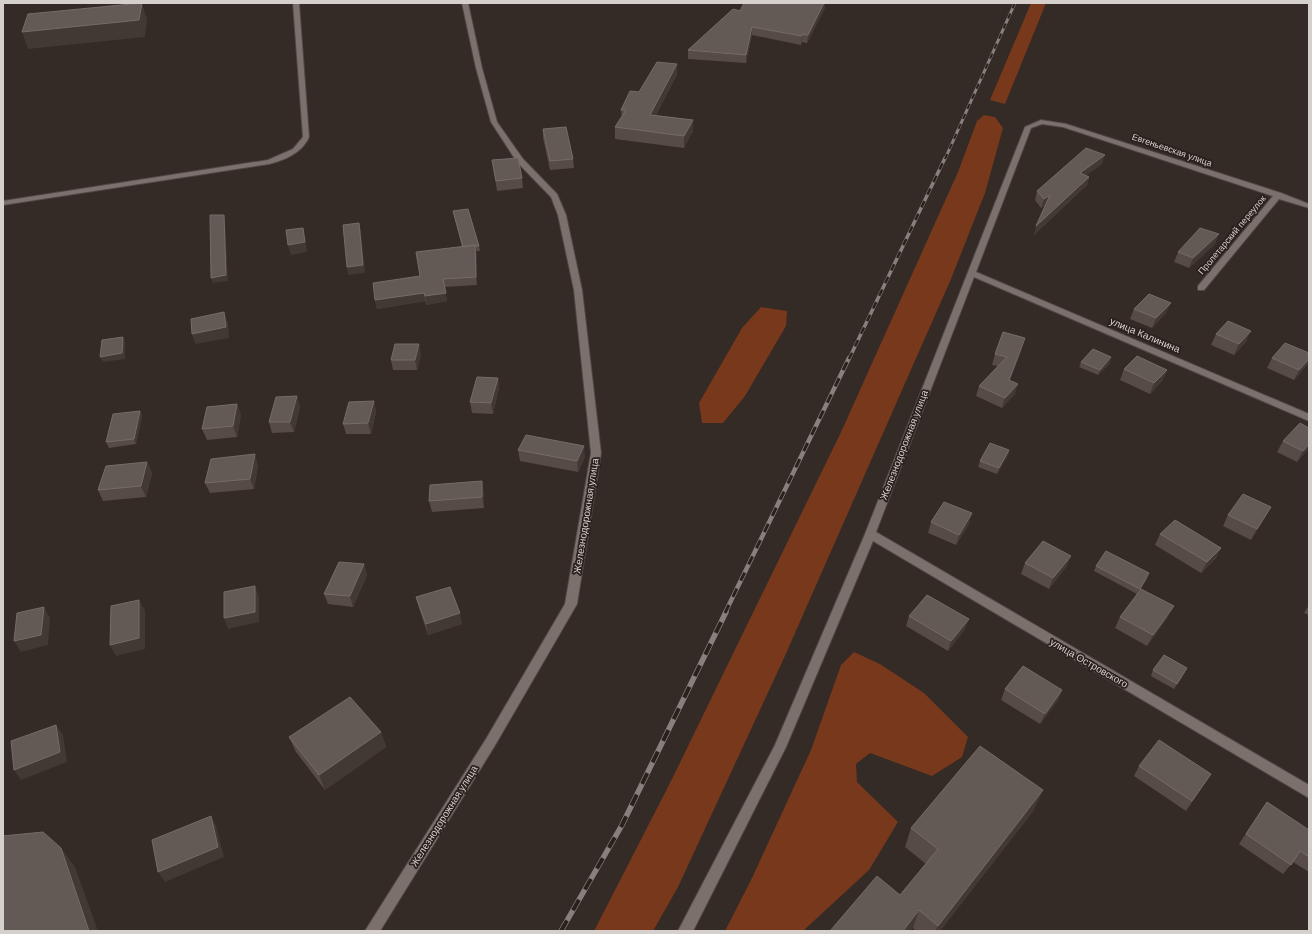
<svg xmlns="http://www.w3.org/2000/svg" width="1312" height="934" viewBox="0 0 1312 934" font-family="Helvetica,sans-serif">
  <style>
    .green { fill: #77381c }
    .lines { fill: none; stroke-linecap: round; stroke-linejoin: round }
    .street-casing { stroke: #4f4844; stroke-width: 2 }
    .street { fill: #7c706c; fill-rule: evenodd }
    .rail-far3-casing { stroke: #88807c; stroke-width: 3 }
    .rail-far2-casing { stroke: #88807c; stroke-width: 3.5 }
    .rail-far1-casing { stroke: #88807c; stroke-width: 4.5 }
    .rail-casing { stroke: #88807c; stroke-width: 5.5 }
    .rail-far3 { stroke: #2a201c; stroke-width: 2; stroke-dasharray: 5.5; stroke-linecap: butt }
    .rail-far2 { stroke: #2a201c; stroke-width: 2.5; stroke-dasharray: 7; stroke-linecap: butt }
    .rail-far1 { stroke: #2a201c; stroke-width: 3; stroke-dasharray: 9; stroke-linecap: butt }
    .rail { stroke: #2a201c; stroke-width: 4; stroke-dasharray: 12; stroke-linecap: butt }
    .wall { fill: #564b47 }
    .shaded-wall { fill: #423834 }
    .building { fill: #635955; stroke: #756c68 }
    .labels { text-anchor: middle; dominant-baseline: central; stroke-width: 3.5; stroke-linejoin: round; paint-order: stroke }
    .far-street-label { font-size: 9px; fill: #d6d0cd; stroke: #2a201c }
    .street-label { font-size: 10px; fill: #d6d0cd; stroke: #2a201c }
  </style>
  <rect width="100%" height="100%" fill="#342a26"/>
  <path class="green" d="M1031,3H1046L1005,104L990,100Z
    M984,115L995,117L1003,128L985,193L951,279L784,658L678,887L653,931H594L671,781L842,430L958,172L977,121Z
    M761,307L787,311L786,326L745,396L723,423H702L699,403L742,328Z
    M854,652L880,664L924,693L968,737L962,757L932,776L870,753L856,764L857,782L898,822L869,870L803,931H725L752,878L811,750L841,665Z"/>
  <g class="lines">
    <defs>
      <path id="street" d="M293,3H299L309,137C302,153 285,160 269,164L3,205V201L268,160L293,149L303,137Z
        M462,3H468L482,68L497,122L523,159L557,194L566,215L582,290L601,453L577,604L494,747L380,931H365L486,739L565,604L591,453L574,290L558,215L551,197L517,162L491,122L476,68Z
        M1041,120L1066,124L1281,193L1309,204V208L1279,199L1204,290H1198V286L1273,196L1063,127L1042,124L1031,128L976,272L1309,414V421L974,277L876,532L1309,785V798L873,541L786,747L693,931H678L775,745L865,534L1025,127Z"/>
    </defs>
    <use href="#street" class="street-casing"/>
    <use href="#street" class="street"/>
    <defs>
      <path id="rail-far3" d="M945,159L1015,3"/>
      <path id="rail-far2" d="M849,359L945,158"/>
      <path id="rail-far1" d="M725,613L849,358"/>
      <path id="rail" d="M561,931L622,825L726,612"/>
    </defs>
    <use href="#rail-far3" class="rail-far3-casing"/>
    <use href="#rail-far2" class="rail-far2-casing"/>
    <use href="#rail-far1" class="rail-far1-casing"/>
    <use href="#rail" class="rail-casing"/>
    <use href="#rail-far3" class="rail-far3"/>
    <use href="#rail-far2" class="rail-far2"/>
    <use href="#rail-far1" class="rail-far1"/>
    <use href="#rail" class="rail"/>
  </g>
  <path class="wall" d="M744,3H825V8L807,43L802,42L801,45L752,35L746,63L688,59V50L740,11Z
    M677,75L656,115L693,120V131L684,148L615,139V127L622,117L621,110L639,92Z
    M543,129L573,159L574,168L550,170L543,138Z
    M492,160L522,178L523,188L497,191Z
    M1102,164L1086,175L1089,177L1087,185L1034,235L1045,205L1041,208L1035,200L1037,191Z
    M453,211L479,246L480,251H476L477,285L444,287L447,301L426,305L425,301L377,309L375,300L420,276L462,247L454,216Z
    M1215,244L1189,268L1174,262L1178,252Z
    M1134,309L1166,313L1152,328L1130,319Z
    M1216,334L1246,342L1234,355L1211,345Z
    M1022,349L1010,380L1015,394L1002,408L976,396L979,386L998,366L992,365L995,354Z
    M1309,353V361L1307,365L1294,380L1267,368L1272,358Z
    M421,354L417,370H393L391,360Z
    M1081,362L1110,363L1098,375L1079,367Z
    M1124,369L1167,370L1162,381L1150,394L1120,380Z
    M498,378L499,388L493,414L472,413L470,402Z
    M374,401L376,412L371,434H346L343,424Z
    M237,404L241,415L237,437L207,440L202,429Z
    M300,407L294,432L272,433L269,422Z
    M140,411L142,416L136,444L109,448L106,442Z
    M1283,441L1309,448L1297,462L1277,452Z
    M518,450L585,457L578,472L520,461Z
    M1009,450L1008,455L997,474L978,467L980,461Z
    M147,462L152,473L146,497L103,501L98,490Z
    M258,465L254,489L210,493L205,483Z
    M484,492V508L432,512L429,501Z
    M1271,507L1251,540L1223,526L1228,515Z
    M931,522L969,524L956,545L928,533Z
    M1160,534L1221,548L1216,558L1201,573L1155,545Z
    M1025,563L1067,566L1049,589L1021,574Z
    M364,564L367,575L353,607L328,604L324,594Z
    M1096,566L1147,579L1137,594L1168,617L1147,646L1115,628L1120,617L1137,594L1094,571Z
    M416,597L462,624L428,635L419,608Z
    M1309,605V615L1304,613Z
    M909,616L965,629L948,651L906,626Z
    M1187,668L1174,689L1151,676L1153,670Z
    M1005,689L1062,690L1058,700L1040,724L1001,700Z
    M381,732L386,747L325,790L296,752L289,737Z
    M1139,766L1211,774L1186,811L1134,776Z
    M1267,802L1309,830V872L1293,862L1283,874L1239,844L1260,812Z
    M1034,810L940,931H916L913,928L900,895L926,864L905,847L911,828Z"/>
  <path class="shaded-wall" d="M142,3L147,19L145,37L28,49L22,32Z
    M824,3H825V8L807,43L808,35Z
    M752,27V35L746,63V55Z
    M803,34L802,42L801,45L802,36Z
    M677,64V75L650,126V115Z
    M693,120V131L684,148V136Z
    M1105,155L1102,164L1077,182L1080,173Z
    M1089,177L1087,185L1034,235L1036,226Z
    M1050,195L1047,204L1041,208L1044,199Z
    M224,215L225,220L228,281L213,283L211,278Z
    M359,223L361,230L365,273L348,275L347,267Z
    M303,228L305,238L307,252L291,255L288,245Z
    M1219,234L1215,244L1189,268L1193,258Z
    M475,245L477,253V285L476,277Z
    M424,293L425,301L377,309L375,300Z
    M446,293L447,301L426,305L425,296Z
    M1171,303L1166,313L1152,328L1156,318Z
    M224,312L228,323L229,338L195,344L192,334Z
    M1251,331L1246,342L1234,355L1239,344Z
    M123,337L125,342V359L103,362L100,357Z
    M1025,338L1022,349L1006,390L1009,380Z
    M419,344L421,354L417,370L415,360Z
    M1111,357L1110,363L1098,375L1100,370Z
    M1309,359V361L1307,365L1294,380L1299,370Z
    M1167,370L1162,381L1150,394L1154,383Z
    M498,378L499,388L493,414L491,403Z
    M1018,384L1015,394L1002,408L1005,398Z
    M297,396L300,407L294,432L290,422Z
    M374,401L376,412L371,434L368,423Z
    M237,404L241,415L237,437L233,426Z
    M140,411L142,416L136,444L134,439Z
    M1309,444V448L1297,462L1303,451Z
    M584,446L585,457L578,472L577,461Z
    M1009,450L1008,455L997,474L999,468Z
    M255,454L258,465L254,489L250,479Z
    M147,462L152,473L146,497L141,486Z
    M482,481L484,492V508L482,497Z
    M1271,507L1265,518L1251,540L1257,529Z
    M972,513L969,524L956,545L959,535Z
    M1221,548L1216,558L1201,573L1207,562Z
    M1071,556L1067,566L1049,589L1053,578Z
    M364,564L367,575L353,607L350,596Z
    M1149,573L1147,579L1137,594L1140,589Z
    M255,586L259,597V622L228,629L224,618Z
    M139,600L145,610V649L116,656L110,645Z
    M1174,606L1168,617L1147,646L1153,635Z
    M44,607L50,618L48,645L21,652L14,641Z
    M460,613L462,624L428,635L426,624Z
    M969,619L965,629L948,651L951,641Z
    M1062,690L1058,700L1040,724L1045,714Z
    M56,725L63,735L67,762L21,780L14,770Z
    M381,732L386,747L325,790L319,775Z
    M1043,790L1034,810L940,931H935L938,926Z
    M211,816L216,826L224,857L165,882L158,872Z
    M61,848L75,867L98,931H89Z
    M919,910L913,928L910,931H903Z"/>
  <path class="building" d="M142,3L139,20L22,32L28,14Z
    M744,3H824L808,35L803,34L802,36L752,27L746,55L688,50L733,9L740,11Z
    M657,62L677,64L650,115L693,120L684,136L615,127L626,110H621L630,91L639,92Z
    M566,127L573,159L550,161L543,129Z
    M1086,148L1105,155L1080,173L1089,177L1036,226L1050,195L1044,199L1037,191Z
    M518,158L522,178L496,181L492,160Z
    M468,209L479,246H475V245L463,247L453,211Z
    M210,215H224L226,275L211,278Z
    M359,223L363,265L347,267L343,225Z
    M303,228L305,242L288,245L286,230Z
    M1200,228L1219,234L1193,258L1178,252Z
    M475,245L476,277L443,279L446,293L425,296L424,293L375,300L373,283L420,276L416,252Z
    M1149,294L1171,303L1156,318L1134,309Z
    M224,312L226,327L192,334L191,319Z
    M1228,321L1251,331L1239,344L1216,334Z
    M1003,332L1025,338L1009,380L1018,384L1005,398L979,386L1007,357L995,354Z
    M123,337L122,353L100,357L102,340Z
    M1285,343L1309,353V359L1299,370L1272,358Z
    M395,344H419L415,360H391Z
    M1093,349L1111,357L1100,370L1081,362Z
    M1137,356L1167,370L1154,383L1124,369Z
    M477,377L498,378L491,403L470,402Z
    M297,396L290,422H269L276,397Z
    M374,401L368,423L343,424L349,402Z
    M237,404L233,426L202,429L207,407Z
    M140,411L134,439L106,442L113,414Z
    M1300,423L1309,428V444L1303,451L1283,441Z
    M526,435L584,446L577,461L518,450Z
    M990,443L1009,450L999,468L980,461Z
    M255,454L250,479L205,483L211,459Z
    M147,462L141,486L98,490L106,466Z
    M482,481V497L429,501L430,485Z
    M1243,494L1271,507L1257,529L1228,515Z
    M944,502L972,513L959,535L931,522Z
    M1175,520L1221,548L1207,562L1160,534Z
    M1043,541L1071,556L1053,578L1025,563Z
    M1106,551L1149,573L1140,589L1096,566Z
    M339,562L364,564L350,596L324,594Z
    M255,586V612L224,618V592Z
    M450,587L460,613L426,624L416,597Z
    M1141,589L1174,606L1153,635L1120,617Z
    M927,595L969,619L951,641L909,616Z
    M139,600V638L110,645L111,606Z
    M44,607L41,635L14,641L17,613Z
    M1164,655L1187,668L1177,684L1153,670Z
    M1023,666L1062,690L1045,714L1005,689Z
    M350,697L381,732L319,775L289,737Z
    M56,725L60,752L14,770L11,741Z
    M1159,740L1211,774L1192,801L1139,766Z
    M980,746L1043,790L938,926L919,910L903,931H830L877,876L900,895L938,849L911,828Z
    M1267,802L1309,830V857L1300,851L1291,865L1246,834Z
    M211,816L218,847L158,872L152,840Z
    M43,832L61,848L89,931H3V836Z"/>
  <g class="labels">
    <g class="far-street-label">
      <text transform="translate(1172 150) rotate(19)">Евгеньевская улица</text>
      <text transform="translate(1232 235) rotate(-50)">Пролетарский переулок</text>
    </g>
    <g class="street-label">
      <text transform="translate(1145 335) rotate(23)">улица Калинина</text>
      <text transform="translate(904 445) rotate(-69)">Железнодорожная улица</text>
      <text transform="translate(586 516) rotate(-81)">Железнодорожная улица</text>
      <text transform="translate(1089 663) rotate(30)">улица Островского</text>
      <text transform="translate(444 816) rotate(-58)">Железнодорожная улица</text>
    </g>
  </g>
  <rect width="1312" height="934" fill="none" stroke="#d6d0cd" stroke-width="8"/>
</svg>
